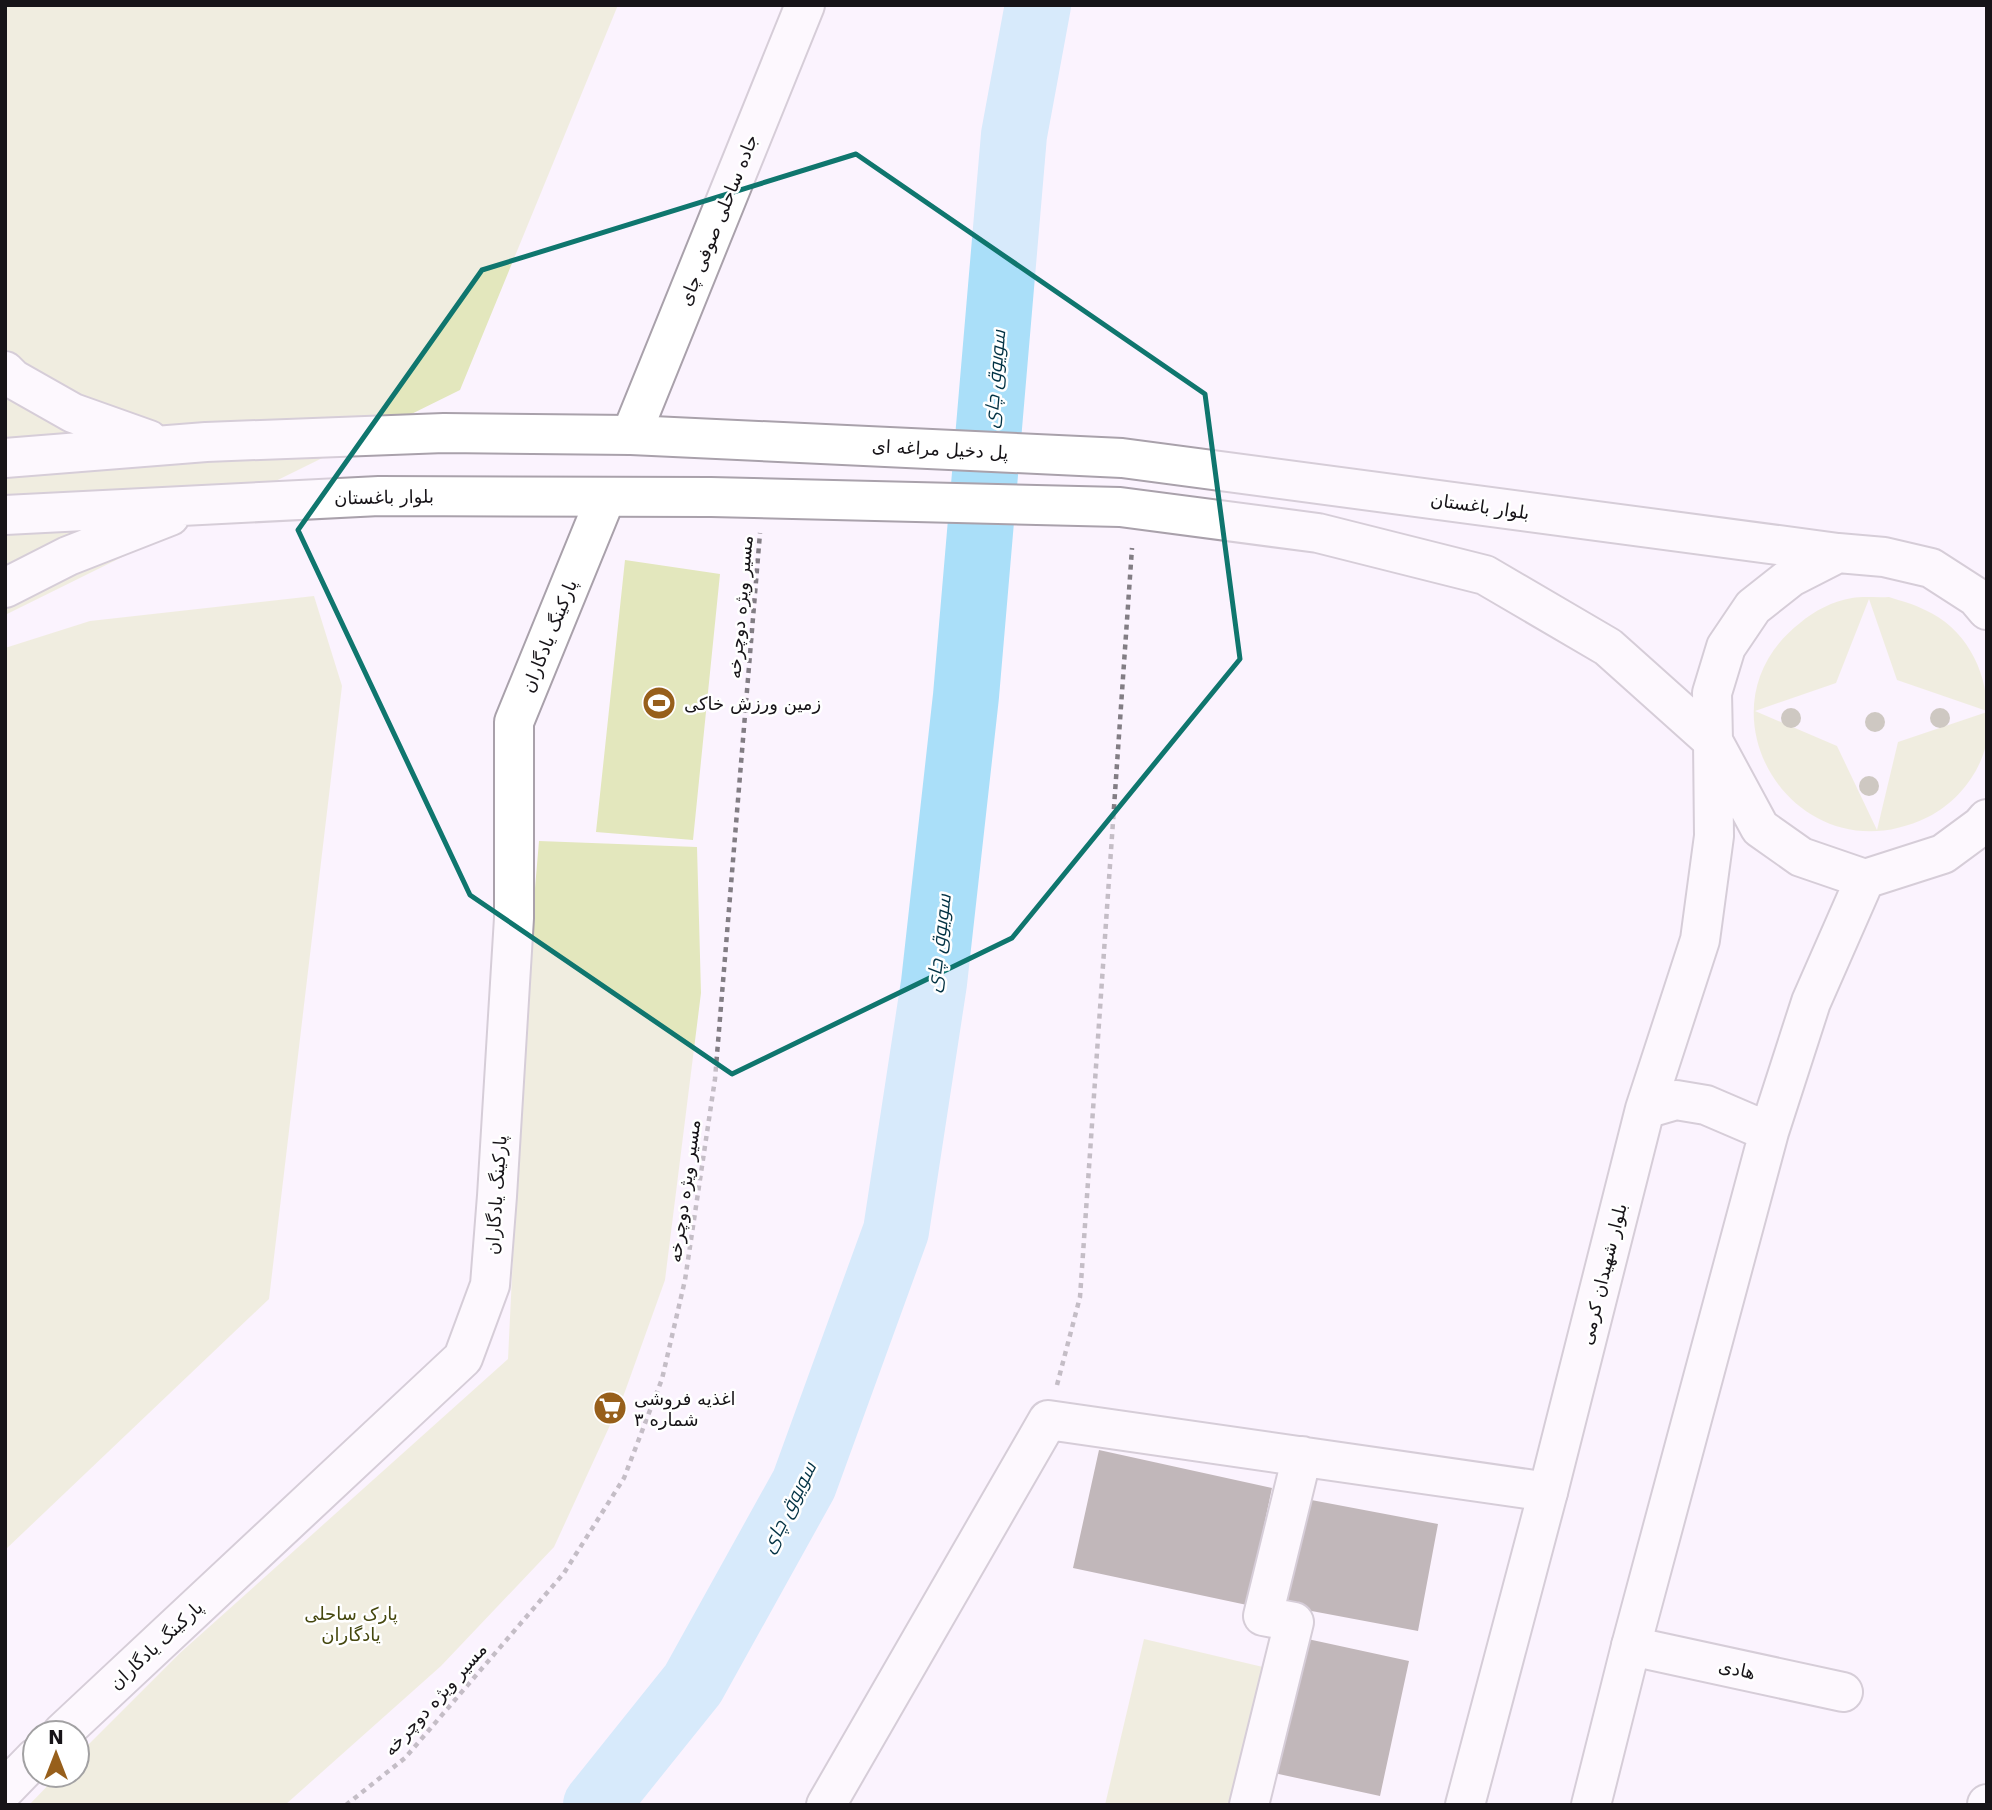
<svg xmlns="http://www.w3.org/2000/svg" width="1992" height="1810" viewBox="0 0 1992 1810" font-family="'DejaVu Sans',Cairo,sans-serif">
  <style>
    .green { fill: #e3e7bd }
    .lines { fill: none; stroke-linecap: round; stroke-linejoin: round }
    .river { stroke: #aadff9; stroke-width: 66 }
    .building { fill: #7b6f69 }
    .minor-casing { stroke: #a9a1ab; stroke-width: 42 }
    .major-casing { stroke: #a9a1ab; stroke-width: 42 }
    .path { stroke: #827d84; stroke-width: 4.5; stroke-dasharray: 5 5; stroke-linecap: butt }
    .minor { stroke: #fff; stroke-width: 38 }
    .major { stroke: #fff; stroke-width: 38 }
    .tree { fill: #97957b }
    .marked { fill: none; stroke: #0f766e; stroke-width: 5; stroke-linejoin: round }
    .labels { text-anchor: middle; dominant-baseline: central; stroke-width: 5; stroke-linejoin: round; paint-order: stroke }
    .street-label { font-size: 18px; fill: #171418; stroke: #fff }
    .poi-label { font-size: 18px; fill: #171418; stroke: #fff; text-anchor: start }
    .park-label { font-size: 18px; fill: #46480f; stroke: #fff }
    .water-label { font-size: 19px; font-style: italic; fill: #023244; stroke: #fff }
  </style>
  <rect width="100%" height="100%" fill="#fbf3fe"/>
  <path class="green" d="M5,5H618L460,390L5,615Z
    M625,560L720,574L693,840L596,832Z
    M314,596L342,686L269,1299L5,1550V648L90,621Z
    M1889,597C1901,601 1914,604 1925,610C1964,627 1987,669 1987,711L1897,680L1869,599L1836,683L1755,711L1837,746L1877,830L1898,742L1987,712C1987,723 1988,734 1986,744C1980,774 1955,804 1928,817C1796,882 1689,709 1800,623C1814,611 1833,601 1852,598C1864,596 1877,598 1889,597Z
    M539,841L697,847L701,993L665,1280L623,1397L554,1547L441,1666L285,1805H29L58,1775H77V1756L180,1653L508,1359L525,1006Z
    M1144,1639L1263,1667L1230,1805H1105Z"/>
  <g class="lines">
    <path class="river" d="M596,1805L693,1684L804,1484L896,1231L934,983L966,696L1014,135L1038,5"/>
  </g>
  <path class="building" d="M1099,1450L1272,1488L1247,1605L1073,1568Z
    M1306,1499L1438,1524L1418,1631L1285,1606Z
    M1303,1638L1409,1661L1380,1796L1274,1773Z"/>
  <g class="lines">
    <defs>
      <path id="minor" d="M631,435L805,5
        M1631,1646L1843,1692
        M62,1733L463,1358L490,1285L497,1196L514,918V722L606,497
        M5,1789L35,1758
        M826,1805L1048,1420L1548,1492
        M1249,1805L1294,1622L1263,1616L1302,1456
        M1987,1805V1804"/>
      <path id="major" d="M5,371L13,379L73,413L149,440
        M5,458L206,442L444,433L631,435L1122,458L1838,553
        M5,515L379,496L711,497L1120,507L1318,533L1485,575L1608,647L1713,741L1714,836L1700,940L1645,1109L1548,1492L1465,1805
        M5,588L68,556L170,516
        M1987,610L1976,597L1931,568L1884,557L1838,553L1791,577L1753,607L1726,647L1712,693L1713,741L1760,828L1801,857L1865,879L1943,854L1981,826L1987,819
        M1645,1109L1676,1100L1706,1105L1769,1132
        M1591,1805L1631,1646L1769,1132L1811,1002L1865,879"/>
    </defs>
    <use href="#minor" class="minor-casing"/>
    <use href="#major" class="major-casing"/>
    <path class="path" d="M1057,1385L1080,1297L1132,548
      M346,1805L405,1758L564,1573L624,1478L662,1379L685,1280L715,1079L760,533"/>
    <use href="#minor" class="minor"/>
    <use href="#major" class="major"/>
  </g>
  <g class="tree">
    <circle cx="1791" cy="718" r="10"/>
    <circle cx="1940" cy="718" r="10"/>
    <circle cx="1875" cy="722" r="10"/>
    <circle cx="1869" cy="786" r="10"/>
  </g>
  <path d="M0 0H1992V1810H0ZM856,154L1205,394L1240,659L1012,938L732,1074L470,895L298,530L482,270Z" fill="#fbf3fe" fill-opacity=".55" fill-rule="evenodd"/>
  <path class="marked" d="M856,154L1205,394L1240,659L1012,938L732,1074L470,895L298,530L482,270Z"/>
  <defs>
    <symbol id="stadium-disc" viewBox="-11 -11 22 22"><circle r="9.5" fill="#975f1b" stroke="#fff"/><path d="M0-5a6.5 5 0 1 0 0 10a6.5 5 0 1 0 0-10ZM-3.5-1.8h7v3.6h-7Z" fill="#fff"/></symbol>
    <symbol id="supermarket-disc" viewBox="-11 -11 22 22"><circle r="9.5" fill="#975f1b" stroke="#fff"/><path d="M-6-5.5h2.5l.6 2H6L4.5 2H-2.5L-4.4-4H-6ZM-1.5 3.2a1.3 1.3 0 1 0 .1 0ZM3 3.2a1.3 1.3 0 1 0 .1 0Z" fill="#fff"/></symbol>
  </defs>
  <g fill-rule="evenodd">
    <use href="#stadium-disc" x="640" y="684" width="38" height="38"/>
    <use href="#supermarket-disc" x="591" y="1389" width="38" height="38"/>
  </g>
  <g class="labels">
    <g class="street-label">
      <text transform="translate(718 220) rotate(-68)">جاده ساحلی صوفی چای</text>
      <text transform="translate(940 449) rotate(3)">پل دخیل مراغه ای</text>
      <text transform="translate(384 497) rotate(-1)">بلوار باغستان</text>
      <text transform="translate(1480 506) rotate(8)">بلوار باغستان</text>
      <text transform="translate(740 607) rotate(-85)">مسیر ویژه دوچرخه</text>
      <text transform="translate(549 636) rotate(-68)">پارکینگ یادگاران</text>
      <text transform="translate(684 1191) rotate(-82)">مسیر ویژه دوچرخه</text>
      <text transform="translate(496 1195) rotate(-86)">پارکینگ یادگاران</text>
      <text transform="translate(1603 1274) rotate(-76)">بلوار شهیدان کرمی</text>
      <text transform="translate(156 1645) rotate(-43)">پارکینگ یادگاران</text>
      <text transform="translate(1737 1669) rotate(12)">هادی</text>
      <text transform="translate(435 1699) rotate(-48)">مسیر ویژه دوچرخه</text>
    </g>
    <g class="poi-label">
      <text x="684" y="703">زمین ورزش خاکی</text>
      <text x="634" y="1398">اغذیه فروشی<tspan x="634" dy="21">شماره ۳</tspan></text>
    </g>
    <g class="park-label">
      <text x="351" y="1613">پارک ساحلی<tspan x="351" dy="21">یادگاران</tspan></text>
    </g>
    <g class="water-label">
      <text transform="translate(994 379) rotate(-85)">سویوق چای</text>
      <text transform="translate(938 943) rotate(-83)">سویوق چای</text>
      <text transform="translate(788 1507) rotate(-63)">سویوق چای</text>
    </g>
  </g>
  <rect width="1992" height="1810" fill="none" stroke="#171418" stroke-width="14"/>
  <g transform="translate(56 1754)"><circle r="33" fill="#ffffff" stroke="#a2a1a3" stroke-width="2"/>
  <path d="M0-5L12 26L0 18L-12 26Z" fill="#975f1b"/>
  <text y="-10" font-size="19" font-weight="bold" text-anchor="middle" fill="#171418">N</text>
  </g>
</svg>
